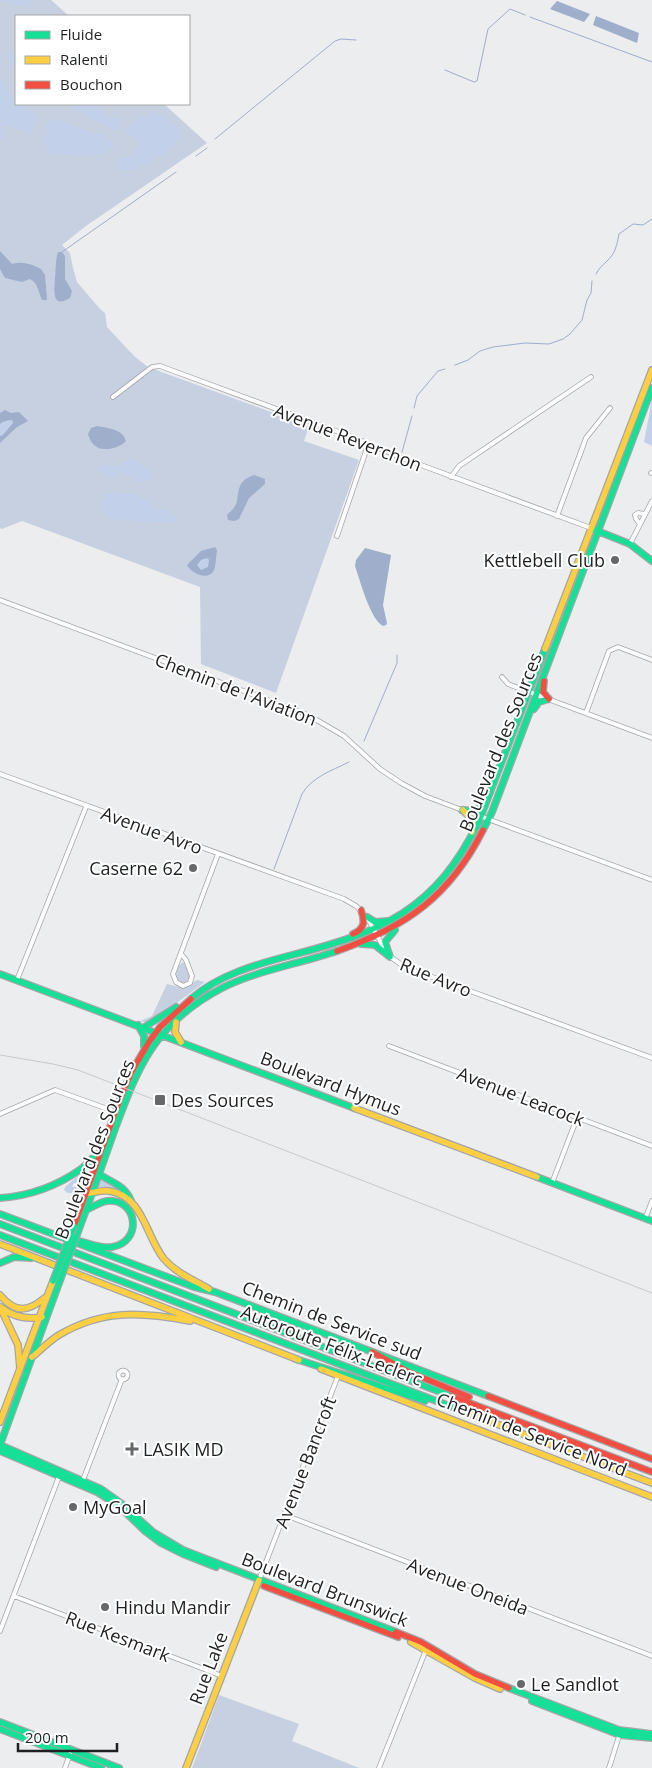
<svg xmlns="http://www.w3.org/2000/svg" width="652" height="1768" viewBox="0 0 652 1768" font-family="'Open Sans',sans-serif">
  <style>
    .green { fill: #c7d0e1 }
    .forest { fill: #c3d0e9 }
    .water { fill: #9eaecb; fill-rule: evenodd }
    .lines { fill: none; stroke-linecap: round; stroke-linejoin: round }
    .stream { stroke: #9eaecb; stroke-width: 1 }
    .street-casing { stroke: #a4a5a7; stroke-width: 5.5 }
    .fast-casing { stroke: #a4a5a7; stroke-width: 8 }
    .slow-casing { stroke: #a4a5a7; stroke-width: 8 }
    .jam-casing { stroke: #a4a5a7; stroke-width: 8 }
    .street { stroke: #fcfcfd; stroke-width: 4 }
    .fast { stroke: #16e098; stroke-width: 5.5 }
    .slow { stroke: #ffcf43; stroke-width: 5.5 }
    .jam { stroke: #f24e42; stroke-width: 5.5 }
    .tram { stroke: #c9c9ca; stroke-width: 1 }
    .fast-bridge-casing { stroke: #a4a5a7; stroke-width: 8; stroke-linecap: butt }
    .fast-bridge { stroke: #16e098; stroke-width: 5.5 }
    .poi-dot { fill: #666869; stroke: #fff; stroke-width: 2 }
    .labels { text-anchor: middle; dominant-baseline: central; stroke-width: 4; stroke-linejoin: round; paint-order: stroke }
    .street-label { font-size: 18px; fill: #1f2021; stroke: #fff }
    .poi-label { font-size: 18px; fill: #1f2021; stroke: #fff; text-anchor: start }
  </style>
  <rect width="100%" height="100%" fill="#ebedef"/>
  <path class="green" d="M0,0H51L69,16H16V104H164L207,143L86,226L62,245L70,253L73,268L77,282L100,309L105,313L107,327L134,356L148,367L309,426L304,441L359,460L276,693L201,664L200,587L22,521L2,529L0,528Z
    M183,962C190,969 194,981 181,984L178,982C175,975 176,967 183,962Z
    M197,980L205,982L155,1019L147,1023L140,1021L152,1016L167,984L184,988Z
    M101,1179L118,1186L127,1194L115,1189L98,1188Z
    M219,1695L299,1724L292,1741L359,1768H192Z"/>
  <path class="forest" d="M0,0H30L31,3L27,7Z
    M13,51H16V72L8,57Z
    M0,76L16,104H20L32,110L37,122L30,134L7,125L2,127L3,137L0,141Z
    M67,104H96L109,117L119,119L120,130H116L90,118L83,111Z
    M154,111L172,122L181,132C180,135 178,140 176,143C167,154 134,175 119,169L117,162L118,159C127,157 134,154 139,146V140L127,134L125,130L132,123Z
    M51,120L64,121L90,132L105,135L112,141L114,148C97,160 71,154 51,154L47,149L45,139L48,132L45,125Z
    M652,399V446L644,442Z
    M12,420L13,424L0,436V424L3,421Z
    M133,459L141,462L153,476L152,479L139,482L121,471L118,477C109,479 103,475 98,468L99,465H118Z
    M114,492L137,494L158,508L173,513L178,518L177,522H153L112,519L100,509L101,501L106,494Z
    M198 564a6 6 0 1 1 12 0a6 6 0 1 1-12 0Z
    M78,1176L81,1181L73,1184L72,1187L78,1186L79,1188L73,1191L72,1193H68L64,1190L65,1187Z"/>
  <path class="water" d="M557,1L590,14L584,22L550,9Z
    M596,16L639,33L637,43L593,25Z
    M0,251L12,264C22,261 32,264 41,269L45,275L47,300H42C38,292 39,284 30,279L22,282L5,278L0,269Z
    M58,252H62L65,256V279L72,291L70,298C52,309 54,291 55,279C56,270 55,261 58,252Z
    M5,410L11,413L19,412L28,421L17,427L0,443V436L3,435L13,423L12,420C8,420 3,421 0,424V413Z
    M97,426C107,428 123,429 126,441C120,448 102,453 94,445C91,442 89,438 88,434L91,428Z
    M254,475L265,479V484L249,498L239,519L234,521L228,520L227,515C231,511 236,507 237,501C239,488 239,480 254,475Z
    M215,547L217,550C216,556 216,565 214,570C208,582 191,573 187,565L201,551ZM207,558L209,560L208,567L201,570L197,565L201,560Z
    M365,548L391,555L383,605L387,623L386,625L383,626C370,619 360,580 355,566L356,560Z"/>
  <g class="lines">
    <path class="stream" d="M530,17L652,62
      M445,70L474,82L477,81L488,29L510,9L525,15
      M215,139L335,41L341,39L356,40
      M196,156L207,148
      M62,252L176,172
      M596,274C599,268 602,266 607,261C615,254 617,245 619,234L633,224L643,225L652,219
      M455,365L468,360L480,351L493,347L525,343L549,344L563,339L570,334L582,320L587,300L591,293L592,281
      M414,408L417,396L438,371L445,369
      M402,452L412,416
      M364,741L397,663V655
      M274,869L302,794C312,777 331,771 349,762"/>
    <defs>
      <path id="street" d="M113,397L152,367L160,366L355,438L402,458L591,528
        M651,473H652
        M451,477L459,466L591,377
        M557,516L586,438L610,408
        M640,524L636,519L635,515L638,513L645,514
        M337,536L368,445
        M630,544L652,501
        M0,600L308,715L344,736L380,769L401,783L425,796L462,810
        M502,677L508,684L652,738
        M586,713L609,651L618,647L652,660
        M0,774L344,899L356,906L362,912
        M469,812L652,880
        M368,919L385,950
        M181,954L186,960L192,976L190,983L183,986L176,982L173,974L218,854
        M389,956L405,967L652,1058
        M17,980L86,807
        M389,1046L652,1146
        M0,1114L55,1090L116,1112
        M552,1183L577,1118
        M645,1219L652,1201
        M118.5 1375a4.5 4.5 0 1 1 9 0a4.5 4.5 0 1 1-9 0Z
        M83,1480L122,1379
        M285,1515L652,1656
        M259,1580L338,1376
        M14,1596L222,1676
        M0,1631L60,1474
        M65,1768L70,1754
        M379,1768L426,1650
        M609,1768L620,1733"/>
      <path id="fast" d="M595,530L630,544L652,561
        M534,709L539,702L549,699
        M462,810L476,811L484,802
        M483,830L492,812L652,388
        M367,917L375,922L388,921
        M361,944L375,945L389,956
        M390,957L385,942L395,930
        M0,974L354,1108
        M191,999C218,975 257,964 292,955C382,932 436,910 479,821L545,649
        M138,1025L144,1036V1046
        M143,1028L176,1007
        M99,1174C112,1183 125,1185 131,1201
        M537,1177L652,1221
        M0,1198C29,1196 57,1186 81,1169C88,1163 94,1156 102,1151
        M0,1214L194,1287L215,1292L488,1396
        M0,1224L451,1396
        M0,1235L468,1413
        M76,1237C90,1200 103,1163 116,1126C127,1097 138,1066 157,1041C174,1019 197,1001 222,988C258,970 299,964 337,951
        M78,1241C89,1243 101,1249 112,1247C143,1242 138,1198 107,1201C100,1202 93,1207 86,1210
        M0,1263L14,1257L31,1258
        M296,1359L425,1401
        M0,1445L101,1489L122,1504L153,1532L183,1550L396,1632
        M0,1445L59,1283
        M0,1451L97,1492L118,1505L145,1531L161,1543L183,1554L216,1567
        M509,1688L619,1730L652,1734
        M532,1701L620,1735L652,1738
        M0,1722L119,1768
        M0,1729L101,1768"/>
      <path id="slow" d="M545,649L652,370
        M463,810L473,821L472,832
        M176,1022L175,1032L181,1042
        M354,1108L537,1177
        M90,1193C96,1192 103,1190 109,1191C143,1195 146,1237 164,1259C176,1273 194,1280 209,1289
        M0,1244L299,1360
        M0,1295C16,1314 28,1312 46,1297
        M0,1307L18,1345L20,1368
        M0,1307C13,1317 26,1320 42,1317
        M32,1357C41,1350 49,1341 59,1335C103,1309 141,1312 190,1321
        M321,1369L652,1497
        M468,1413L652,1483
        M0,1422L53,1281
        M411,1642L475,1678L500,1689
        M186,1768L259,1580"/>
      <path id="jam" d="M544,681L543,692L549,699
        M353,934C365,929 365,921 361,910
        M337,951C406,927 450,896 483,830
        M74,1226L119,1102L132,1071L149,1042L160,1027L191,999
        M372,1352L407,1371L469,1397
        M451,1396L652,1472
        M488,1396L652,1459
        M264,1586L398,1637
        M396,1632L421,1642L475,1674L509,1688"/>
    </defs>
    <use href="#street" class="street-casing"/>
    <use href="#fast" class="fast-casing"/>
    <use href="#slow" class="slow-casing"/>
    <use href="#jam" class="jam-casing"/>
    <use href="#street" class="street"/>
    <use href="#fast" class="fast"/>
    <use href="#slow" class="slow"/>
    <use href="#jam" class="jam"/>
    <path class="tram" d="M0,1055L53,1064L78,1070L652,1293"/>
    <defs>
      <path id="fast-bridge" d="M53,1281L74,1226
        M59,1283L76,1237"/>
    </defs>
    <use href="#fast-bridge" class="fast-bridge-casing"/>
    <use href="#fast-bridge" class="fast-bridge"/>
  </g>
  <g class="poi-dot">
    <circle cx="615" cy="560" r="5"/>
    <circle cx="193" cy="868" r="5"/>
    <rect x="154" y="1094" width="12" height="12" rx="2.5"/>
    <path d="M129.5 1441.5h5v5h5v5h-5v5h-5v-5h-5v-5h5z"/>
    <circle cx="73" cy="1507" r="5"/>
    <circle cx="105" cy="1607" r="5"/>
    <circle cx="521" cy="1684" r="5"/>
  </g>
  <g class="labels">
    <g class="street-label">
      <text transform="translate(348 437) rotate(21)">Avenue Reverchon</text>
      <text transform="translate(236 689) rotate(21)">Chemin de l'Aviation</text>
      <text transform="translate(500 742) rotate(-68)">Boulevard des Sources</text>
      <text transform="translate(152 830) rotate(20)">Avenue Avro</text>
      <text transform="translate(436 977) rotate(22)">Rue Avro</text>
      <text transform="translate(331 1083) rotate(21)">Boulevard Hymus</text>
      <text transform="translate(521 1096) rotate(21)">Avenue Leacock</text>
      <text transform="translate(94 1149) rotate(-69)">Boulevard des Sources</text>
      <text transform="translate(332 1320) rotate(21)">Chemin de Service sud</text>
      <text transform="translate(332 1345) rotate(21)">Autoroute Félix-Leclerc</text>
      <text transform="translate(532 1434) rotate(21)">Chemin de Service Nord</text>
      <text transform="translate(305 1462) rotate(-69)">Avenue Bancroft</text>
      <text transform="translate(468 1586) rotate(21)">Avenue Oneida</text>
      <text transform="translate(325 1589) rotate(21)">Boulevard Brunswick</text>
      <text transform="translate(118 1636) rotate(21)">Rue Kesmark</text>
      <text transform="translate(208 1668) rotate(-69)">Rue Lake</text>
    </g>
    <g class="poi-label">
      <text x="605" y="560" text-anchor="end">Kettlebell Club</text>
      <text x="183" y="868" text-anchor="end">Caserne 62</text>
      <text x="171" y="1100">Des Sources</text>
      <text x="143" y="1449">LASIK MD</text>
      <text x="83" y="1507">MyGoal</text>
      <text x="115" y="1607">Hindu Mandir</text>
      <text x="531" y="1684">Le Sandlot</text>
    </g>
  </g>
  <rect x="15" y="15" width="175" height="90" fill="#ffffff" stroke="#a5a6a6"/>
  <rect x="25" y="31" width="25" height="8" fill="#16e098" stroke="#a5a6a6"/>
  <text x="60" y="40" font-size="15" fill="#1f2021">Fluide</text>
  <rect x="25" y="56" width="25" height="8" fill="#ffcf43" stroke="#a5a6a6"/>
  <text x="60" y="65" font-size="15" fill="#1f2021">Ralenti</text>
  <rect x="25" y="81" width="25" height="8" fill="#f24e42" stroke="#a5a6a6"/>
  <text x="60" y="90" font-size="15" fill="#1f2021">Bouchon</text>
  <path d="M18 1743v8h99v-8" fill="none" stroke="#1f2021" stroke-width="2.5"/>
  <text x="25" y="1743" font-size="15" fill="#1f2021" stroke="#ffffff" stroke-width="4" paint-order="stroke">200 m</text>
</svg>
